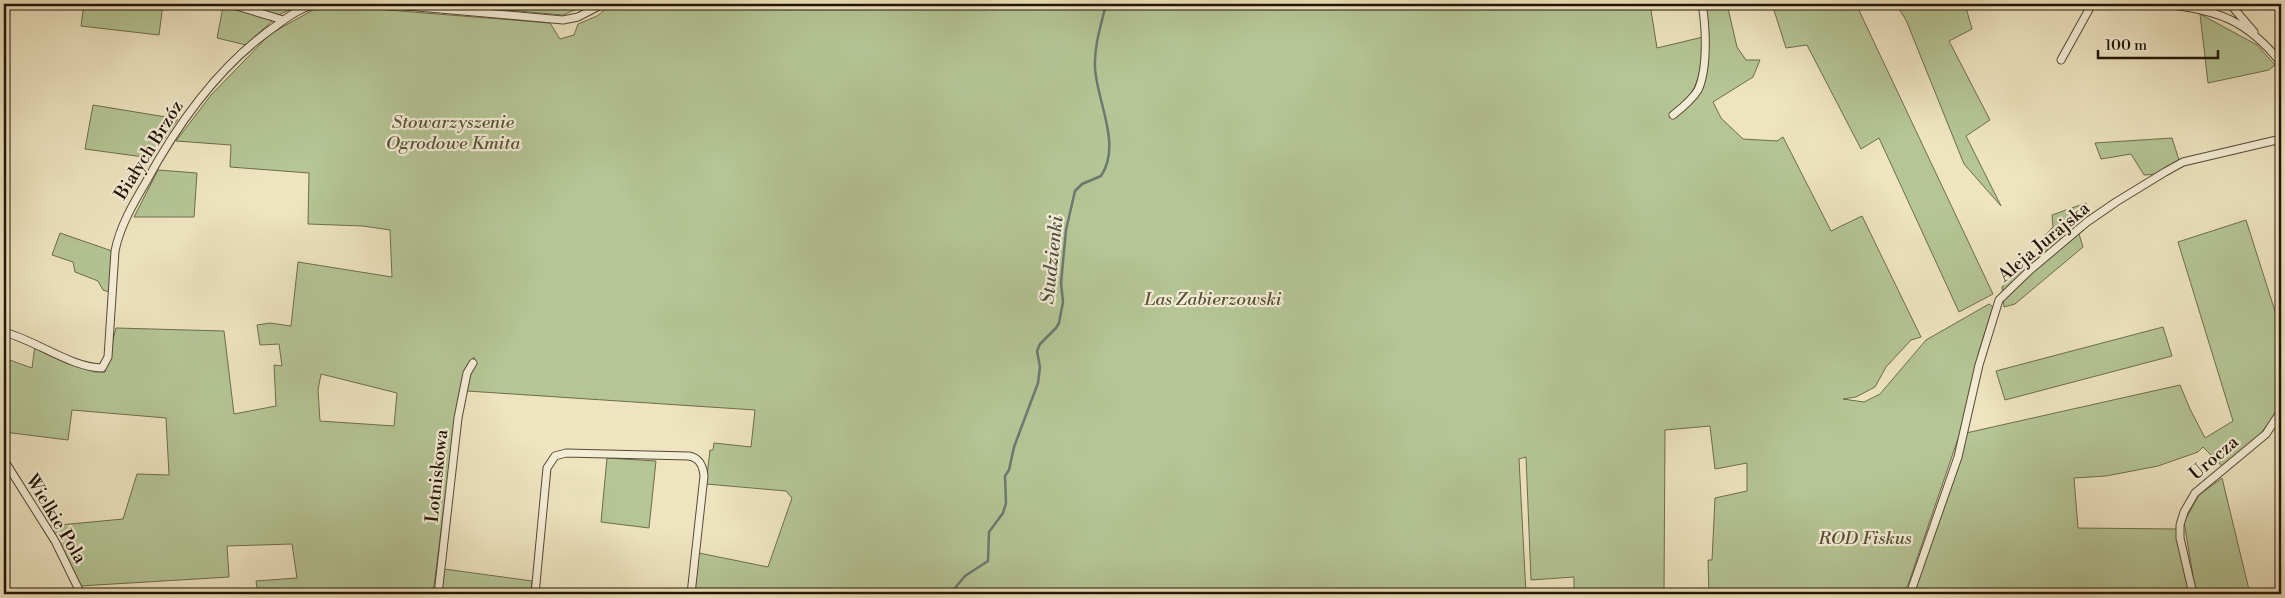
<svg xmlns="http://www.w3.org/2000/svg" width="2285" height="598" viewBox="0 0 2285 598" font-family="'Libre Bodoni',serif">
  <style>
    .green { fill: #b5c595; stroke: #6c6c4d; fill-rule: evenodd }
    .lines { fill: none; stroke-linecap: round; stroke-linejoin: round }
    .stream { stroke: #6b7971; stroke-width: 2.5 }
    .street-casing { stroke: #564834; stroke-width: 9 }
    .street { stroke: #f4edd6; stroke-width: 7 }
    .labels { text-anchor: middle; dominant-baseline: central; stroke-width: 4.5; stroke-linejoin: round; paint-order: stroke }
    .park-label { font-size: 18px; font-style: italic; fill: #565237; stroke: #f4edd6 }
    .street-label { font-size: 18px; fill: #231405; stroke: #f4edd6 }
    .water-label { font-size: 19px; font-style: italic; fill: #4d4f44; stroke: #f4edd6 }
  </style>
  <rect width="100%" height="100%" fill="#eee4c0"/>
  <filter id="stains"><feTurbulence type="fractalNoise" baseFrequency=".004" numOctaves="4"/><feColorMatrix values="0 0 0 0 .2 0 0 0 0 .09 0 0 0 0 .02 0 0 0 .5 -.17"/></filter>
  <radialGradient id="worn" r=".72"><stop offset=".6" stop-color="#630" stop-opacity="0"/><stop offset="1" stop-color="#630" stop-opacity=".3"/></radialGradient>
  <path class="green" d="M84,4H163L159,35L81,26Z
    M240,4H303L276,16Z
    M439,4H588L563,15Z
    M612,4H1650L1657,48L1703,37C1701,59 1702,84 1685,100L1688,105L1701,90L1707,56L1708,31L1704,4H1727L1737,47L1746,60H1760L1753,77L1713,102L1721,118L1743,139L1777,141L1783,137L1831,231L1862,216L1921,337L1911,340L1886,367L1875,387L1856,397L1843,399L1864,402L1880,394L1926,340L1989,304L1993,307L1979,351L1963,424L1908,585L1902,594H1709L1708,560H1712L1715,498L1747,491V463L1715,469L1710,426L1665,430L1664,594H1574V577L1531,580L1526,457L1519,459L1526,594H694L699,553L768,567L792,498L786,491L706,484L710,450H713L714,443L751,447L755,410L467,391L471,372L476,365L474,357L468,364L457,405L433,594H258L256,581L297,578L292,544L227,546L229,577L80,586L49,526L123,519L137,474L169,475L166,418L72,410L68,440L4,432V358L32,368L35,345L94,372H105L116,328L224,331L234,414L276,406L274,365L282,366L279,344L260,345L257,325L270,323L291,326L298,262L392,277L390,230L363,226L308,224L309,173L230,167L231,145L176,141L211,95L270,34L313,10L321,7L362,8L550,23L560,39L574,35L578,24L597,16ZM321,374L397,393L394,426L320,421L318,390Z
    M1772,4H1856L1993,294L1959,312L1879,138L1861,149L1807,45L1786,48Z
    M1896,4H1965L1972,29L1949,41L1990,120L1966,136L2001,206L1964,164L1906,20Z
    M223,7L266,16L272,21L246,45L217,38Z
    M2200,14L2257,45L2275,65L2269,70L2208,83Z
    M93,105L178,119L151,158L85,149Z
    M2172,138L2179,160L2158,174L2144,175L2131,154L2101,159L2095,143Z
    M158,170L197,173L194,217H134Z
    M2086,203L2091,223L2079,234L2083,247L2015,304L2004,307L2002,287L2038,254L2036,244L2053,227L2052,215Z
    M2246,220L2281,330V407L2258,437L2223,467L2203,447L2198,452L2158,466L2106,476L2074,478L2078,528L2178,529L2189,594H1912L1958,468L1966,433L2180,385L2190,409L2205,438L2233,421L2178,242Z
    M60,233L112,251L109,292L103,290L98,281L75,272L73,262L52,255Z
    M2163,327L2172,356L2005,400L1996,371Z
    M607,458L656,461L649,528L601,522Z
    M2222,478L2250,594H2196L2184,522L2199,495Z
    M444,569L532,581L531,594H440Z"/>
  <g class="lines">
    <path class="stream" d="M956,594L954,589L965,576L988,561L989,532L1003,513L1006,503L1005,476L1009,470L1014,447L1038,383L1040,367L1037,351L1040,344L1056,328L1059,323L1063,302L1061,283L1066,230L1075,191L1082,184L1101,176C1122,145 1097,102 1095,68C1094,45 1101,26 1106,4"/>
    <defs>
      <path id="street" d="M230,4L283,20
        M384,4L563,20L578,17L603,4
        M2164,4C2218,10 2247,20 2281,63
        M2230,4L2254,32
        M2209,11L2220,4
        M2061,60L2092,4
        M1673,115C1682,108 1692,100 1698,90C1708,69 1706,26 1702,4
        M4,332C37,341 70,367 102,368L108,357L115,251C120,226 133,204 146,182C179,121 220,64 277,25C289,16 303,6 318,4
        M4,460L55,541L81,594
        M438,594L458,418L467,373L473,363
        M535,594L547,468L555,456L566,453L689,456C700,458 703,466 704,476L691,594
        M1910,594L1958,457L1979,365L1999,300L2029,271L2087,222L2116,202L2165,172L2183,162L2281,139
        M2193,594L2180,538V525L2184,512L2195,493L2266,434L2281,411"/>
    </defs>
    <use href="#street" class="street-casing"/>
    <use href="#street" class="street"/>
  </g>
  <g class="labels">
    <g class="park-label">
      <text x="453" y="122">Stowarzyszenie<tspan x="453" dy="21">Ogrodowe Kmita</tspan></text>
      <text x="1213" y="299">Las Zabierzowski</text>
      <text x="1865" y="538">ROD Fiskus</text>
    </g>
    <g class="street-label">
      <text transform="translate(149 150) rotate(-58)">Białych Brzóz</text>
      <text transform="translate(2044 242) rotate(-40)">Aleja Jurajska</text>
      <text transform="translate(2214 458) rotate(-40)">Urocza</text>
      <text transform="translate(437 476) rotate(-84)">Lotniskowa</text>
      <text transform="translate(56 519) rotate(59)">Wielkie Pola</text>
    </g>
    <g class="water-label">
      <text transform="translate(1052 260) rotate(-84)">Studzienki</text>
    </g>
  </g>
  <rect width="2285" height="598" fill="none" stroke="#eee4c0" stroke-width="20"/>
  <rect x="5" y="5" width="2275" height="588" fill="none" stroke="#231405" stroke-width="2.5"/>
  <rect x="10" y="10" width="2265" height="578" fill="none" stroke="#231405"/>
  <path d="M2098 50v8h120v-8" fill="none" stroke="#231405" stroke-width="2.5"/>
  <text x="2105" y="50" font-size="15" fill="#231405" stroke="#f4edd6" stroke-width="4" paint-order="stroke">100 m</text>
  <rect width="100%" height="100%" filter="url(#stains)"/>
  <rect width="100%" height="100%" fill="url(#worn)"/>
</svg>
